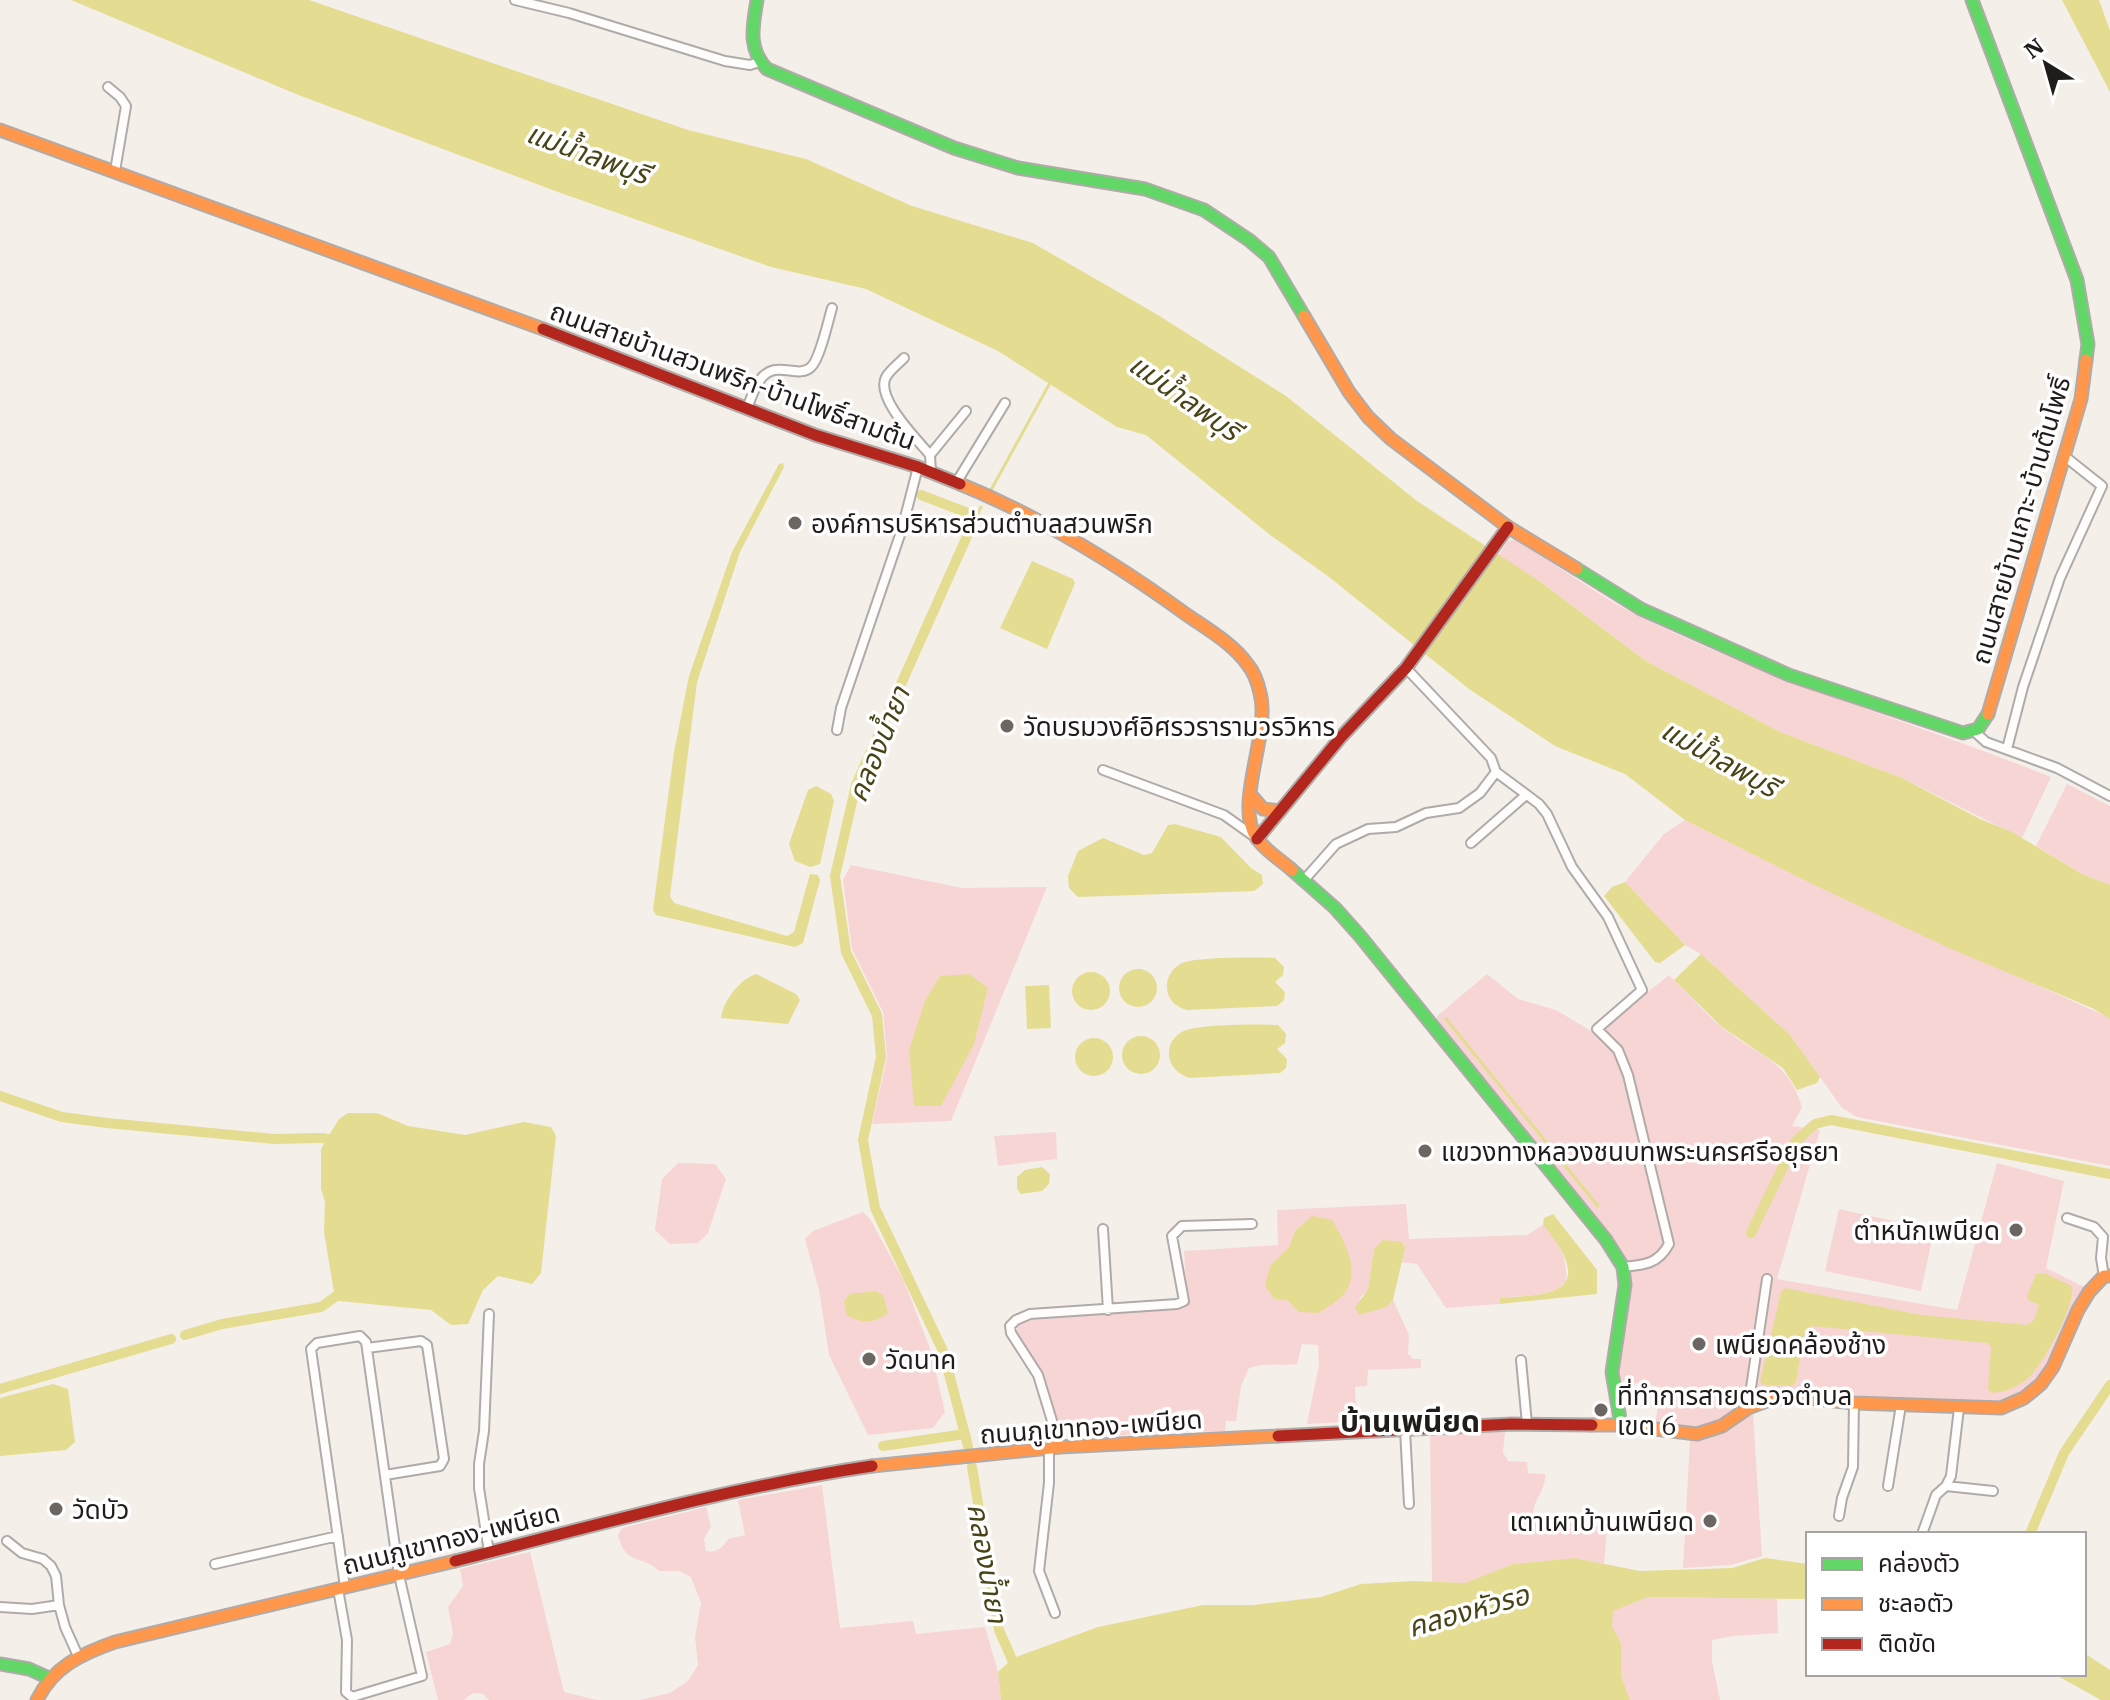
<svg xmlns="http://www.w3.org/2000/svg" width="2110" height="1700" viewBox="0 0 2110 1700" font-family="'IBM Plex Serif','Noto Sans Thai',serif">
  <style>
    .green { fill: #f7d5d5; fill-rule: evenodd }
    .water { fill: #e4dc90 }
    .lines { fill: none; stroke-linecap: round; stroke-linejoin: round }
    .stream { stroke: #e4dc90; stroke-width: 3 }
    .canal { stroke: #e4dc90; stroke-width: 10 }
    .street-casing { stroke: #b0aba8; stroke-width: 12 }
    .fast-casing { stroke: #b0aba8; stroke-width: 15 }
    .slow-casing { stroke: #b0aba8; stroke-width: 15 }
    .jam-casing { stroke: #b0aba8; stroke-width: 15 }
    .street { stroke: #fefdfc; stroke-width: 8 }
    .fast { stroke: #63d668; stroke-width: 11 }
    .slow { stroke: #ff974d; stroke-width: 11 }
    .jam { stroke: #b3261e; stroke-width: 11 }
    .poi-dot { fill: #6b6662; stroke: #fefefe; stroke-width: 3 }
    .labels { text-anchor: middle; dominant-baseline: central; stroke-width: 7; stroke-linejoin: round; paint-order: stroke }
    .street-label { font-size: 26px; fill: #201c19; stroke: #fefefe }
    .poi-label { font-size: 26px; fill: #201c19; stroke: #fefefe; text-anchor: start }
    .water-label { font-size: 28px; font-style: italic; fill: #484418; stroke: #fefefe }
    .quarter-label { font-size: 30px; font-weight: bold; fill: #201c19; stroke: #fefefe }
  </style>
  <rect width="100%" height="100%" fill="#f5efea"/>
  <path class="green" d="M1515,539C1556,564 1596,595 1639,616C1771,682 1914,722 2051,777L2022,838L1902,778L1780,732L1646,661L1542,583L1498,556L1508,541Z
    M2067,784L2110,806V885L2082,874L2036,846Z
    M1685,820L1808,882L2110,1018V1166L1857,1117L1842,1108L1790,1035L1701,954L1685,945L1625,882L1664,834Z
    M851,865L962,888L1047,887L951,1121L872,1124L887,1058L883,1012L852,949L843,880Z
    M1487,974L1518,999L1556,1010L1596,1034L1669,975C1687,992 1704,1013 1724,1029C1760,1057 1787,1059 1802,1107L1792,1126L1820,1130L1777,1279L1957,1310L1997,1163L2064,1181L2046,1268L2084,1287L2052,1361L2037,1383L2021,1396L2003,1402H1957L1798,1393L1756,1399L1738,1408L1721,1421L1697,1430L1655,1425L1661,1387L1621,1381L1619,1360L1631,1287L1629,1270L1619,1248L1437,1021V1016Z
    M1056,1132L1057,1159L998,1166L994,1136Z
    M678,1163L715,1164L726,1179L708,1233L698,1243L670,1244L655,1230L662,1179Z
    M1406,1204L1409,1239L1527,1235L1543,1225C1558,1242 1568,1257 1566,1281C1553,1298 1521,1295 1500,1298L1499,1304L1446,1308L1417,1264L1401,1262L1404,1248L1374,1249L1368,1289L1359,1299L1385,1307L1393,1300L1409,1335L1408,1354L1413,1359H1421V1368L1368,1370L1367,1386L1355,1387L1357,1421L1307,1424L1319,1365L1318,1345L1302,1344L1297,1364C1279,1366 1266,1362 1249,1368L1241,1386L1236,1421H1226L1225,1431L1201,1432L1199,1409L1177,1411V1432L1097,1437V1426L1059,1427L1041,1373L1017,1333V1326L1021,1321L1147,1311L1187,1303L1184,1251L1278,1245L1277,1210ZM1295,1231L1300,1312L1287,1300L1270,1267L1289,1247Z
    M1839,1209L1934,1230L1921,1291L1825,1271Z
    M863,1212L870,1219L904,1281L931,1351L945,1412L933,1428L868,1435L829,1355L819,1290L805,1239L813,1231Z
    M1753,1413L1762,1556L1731,1565L1683,1568L1690,1440L1708,1438Z
    M1480,1430L1505,1432L1503,1452L1508,1461L1527,1462L1528,1473L1545,1474C1547,1490 1531,1502 1533,1517L1580,1519L1607,1530L1604,1564L1574,1558L1513,1564L1465,1583L1432,1582L1430,1434Z
    M822,1485L840,1628L913,1621L916,1634L985,1627L998,1672L1001,1700H640L670,1693L688,1681L698,1665L695,1637L701,1603L691,1577L679,1571H659C640,1553 626,1567 618,1535L622,1528L706,1507L711,1526L704,1539L706,1551C718,1553 722,1548 728,1539L745,1535L738,1500Z
    M530,1552L564,1692L597,1700H489L483,1694L473,1693L464,1700H438L426,1652L450,1644L453,1633L448,1607L463,1586L460,1569Z
    M1648,1597L1777,1599L1778,1633L1733,1636L1712,1640V1661L1720,1700H1630L1621,1675V1643L1612,1626V1611Z"/>
  <path class="water" d="M71,0H309L688,130L806,159L912,206L1033,243L1158,315L1286,396L1417,501L1542,583L1646,661L1780,732L1902,778L1980,819L2012,832L2082,874L2110,885V1019L2092,1008L1949,948L1808,882L1685,820L1625,774L1555,746L1469,689L1329,577L1269,534L1146,435L1117,427L998,351L866,289L771,267L558,192L301,96Z
    M2062,0H2099L2110,31V92Z
    M783,463L784,467L740,552L697,682L670,896L674,903L787,936L794,932L810,874L818,875L820,880L803,943L795,947L656,915L653,910L674,752L689,676L732,552L779,464Z
    M1032,561L1073,579L1075,583L1047,649L1000,628Z
    M816,786L831,794L834,801L820,864L810,867L795,861L789,844L808,790Z
    M1175,824L1221,837L1251,868L1262,875L1263,884L1254,891L1078,897L1069,888L1068,876L1078,851L1103,838L1144,855L1152,853L1168,825Z
    M1625,882L1685,945L1660,963L1655,962L1604,896L1612,887Z
    M1701,954L1790,1035L1820,1077L1817,1083L1797,1090L1783,1068L1722,1027L1674,980Z
    M1275,958L1284,967L1283,975L1275,982L1285,992L1284,1000L1277,1006L1187,1010C1176,1007 1168,1000 1167,989C1166,978 1172,968 1182,963C1196,957 1258,957 1275,958Z
    M1119 988a19 19 0 1 1 38 0a19 19 0 1 1-38 0Z
    M1072 991a19 19 0 1 1 38 0a19 19 0 1 1-38 0Z
    M756,974L796,994L800,1000L788,1024L721,1018C723,1001 740,979 756,974Z
    M969,974L988,988L974,1044L941,1106H914L909,1050L925,1001L940,976Z
    M1049,985L1051,1028L1027,1029L1025,986Z
    M1278,1025L1286,1034L1285,1043L1277,1049L1287,1059L1286,1068L1280,1073L1189,1078C1179,1074 1171,1068 1169,1056C1168,1045 1174,1035 1184,1031C1199,1024 1260,1024 1278,1025Z
    M1122 1055a19 19 0 1 1 38 0a19 19 0 1 1-38 0Z
    M1075 1057a19 19 0 1 1 38 0a19 19 0 1 1-38 0Z
    M348,1113H377L408,1126L465,1135L524,1122L551,1127L556,1136L541,1273L532,1284L498,1276L483,1290L468,1324L451,1325L431,1310L339,1301L334,1292L324,1232L325,1201L321,1189V1149L339,1119Z
    M1042,1167L1050,1174L1049,1184L1042,1191L1021,1194L1017,1189V1177L1025,1170Z
    M1553,1214L1597,1270V1294L1499,1304L1500,1298C1517,1296 1541,1297 1557,1289C1584,1276 1555,1239 1543,1225L1544,1218Z
    M1312,1216L1332,1220C1344,1241 1361,1269 1345,1293C1340,1300 1327,1307 1319,1313L1299,1312L1287,1300L1274,1299L1265,1286L1270,1266L1289,1247L1295,1231Z
    M1383,1240L1402,1242L1405,1248L1393,1300L1386,1307L1359,1315L1355,1308L1368,1289L1374,1249Z
    M2044,1273L2072,1286C2076,1305 2042,1367 2026,1380C2015,1388 2005,1392 1992,1393L1988,1389L1991,1347L1987,1343L1812,1326L1805,1330L1796,1382L1792,1386L1764,1385L1760,1382L1781,1292L1785,1288L1921,1315L2027,1325L2034,1320L2039,1305L2028,1300L2027,1296L2036,1274Z
    M876,1291L883,1295L888,1313C875,1324 859,1324 846,1314L844,1301L850,1294Z
    M53,1384L68,1389L75,1442L66,1450L0,1456V1398Z
    M1574,1558L1640,1571L1732,1568L1765,1558L1808,1564V1599L1648,1597L1613,1611L1612,1626L1621,1643V1675L1630,1700H1001L998,1672L1013,1658L1098,1627L1203,1605H1254L1321,1597L1361,1584L1413,1581L1465,1583L1513,1564Z
    M2084,1653L2110,1670V1700H2101L2054,1674H2084Z"/>
  <g class="lines">
    <path class="stream" d="M991,490L1051,381
      M976,516L981,507
      M1446,1019L1598,1206"/>
    <path class="canal" d="M921,495L976,516L856,785L835,876L846,952L877,1015L881,1057L863,1140L875,1208L943,1351L968,1446
      M0,1096L62,1117L107,1123L275,1139L318,1138
      M322,1138L341,1142
      M1751,1233L1795,1142L1815,1124L1831,1120L2110,1174
      M185,1335L222,1324L321,1307L346,1289
      M0,1389L171,1339
      M883,1446L965,1434
      M972,1467L999,1630L1017,1671
      M2030,1534L2064,1453L2110,1385"/>
    <defs>
      <path id="street" d="M515,0L569,13L725,61L750,65L759,62
        M108,87L120,97L126,106L115,171
        M904,358C898,364 890,370 886,377C875,398 917,439 930,455
        M747,408C751,399 754,388 760,380C775,358 798,380 811,367C820,359 828,321 832,308
        M931,472L930,455L966,411
        M956,483L1005,403
        M837,730L841,708L902,529L918,467
        M1975,732L1986,742L2057,768L2110,796
        M2007,749L2023,687L2060,578L2102,486L2063,455
        M1103,770L1224,815L1255,837
        M1496,772L1539,804L1547,814L1572,867L1608,917L1642,990L1597,1029L1618,1050L1628,1075L1669,1244C1658,1264 1645,1265 1623,1267
        M1471,843L1526,795
        M1305,879L1336,844L1368,829L1396,827L1426,813L1459,808L1480,793L1496,772L1491,758L1406,668
        M2067,1218L2094,1227L2103,1237L2101,1258L2104,1276
        M1103,1229L1108,1310
        M489,1314L484,1431L479,1464V1488L489,1552
        M367,1348L421,1341L427,1345L444,1459L440,1466L385,1475
        M1521,1360L1527,1424
        M1748,1408L1767,1279
        M1405,1430L1409,1504
        M1060,1447L1038,1375L1011,1333L1010,1326L1016,1320L1030,1314L1177,1304L1184,1301L1172,1236L1182,1226L1252,1224
        M1049,1448V1483L1039,1571L1055,1613
        M1888,1486L1901,1405
        M1946,1486L1951,1476L1959,1408
        M1839,1516L1842,1498L1853,1467L1854,1403
        M1922,1534L1936,1495L1946,1486L1993,1491
        M7,1541L22,1553L43,1559L51,1566L56,1576L59,1605L65,1627L78,1656
        M215,1564L338,1536
        M338,1589L347,1640L346,1692L352,1697L422,1676L399,1575L366,1342L360,1336L317,1343L311,1349L345,1587
        M0,1607L32,1609L59,1605"/>
      <path id="fast" d="M757,0C753,26 747,48 767,69L954,148L1018,168L1145,189L1204,210L1249,240L1269,257L1304,316
        M1972,0L2077,280L2088,344L2086,360
        M1577,569L1641,609L1789,675L1963,733L1978,729L1988,714
        M1292,870L1335,908L1360,936L1606,1240L1623,1267L1625,1285L1612,1372L1621,1425
        M0,1664L29,1669L49,1678"/>
      <path id="slow" d="M0,130L543,329
        M1304,316L1349,392L1368,417L1391,439L1508,527L1577,569
        M960,484C1041,517 1117,564 1187,615C1209,630 1233,644 1248,665C1254,672 1258,684 1260,693C1271,733 1234,804 1256,837C1264,850 1281,860 1292,870
        M1988,714L2081,399L2086,360
        M1250,794L1263,809L1280,811
        M1592,1425H1621L1697,1434L1722,1426L1748,1408L1772,1399L1797,1397L1854,1403L2001,1408L2024,1398L2041,1384L2053,1367L2078,1310L2089,1292L2104,1276H2110
        M872,1466L1060,1447L1278,1436
        M37,1700C53,1667 81,1654 115,1642L455,1561"/>
      <path id="jam" d="M543,329L815,435L918,467L960,484
        M1257,839L1341,737L1406,668L1508,527
        M1278,1436L1512,1424L1592,1425
        M455,1561C593,1526 731,1487 872,1466"/>
    </defs>
    <use href="#street" class="street-casing"/>
    <use href="#fast" class="fast-casing"/>
    <use href="#slow" class="slow-casing"/>
    <use href="#jam" class="jam-casing"/>
    <use href="#street" class="street"/>
    <use href="#fast" class="fast"/>
    <use href="#slow" class="slow"/>
    <use href="#jam" class="jam"/>
  </g>
  <g class="poi-dot">
    <circle cx="795" cy="523" r="8"/>
    <circle cx="1007" cy="726" r="8"/>
    <circle cx="1425" cy="1151" r="8"/>
    <circle cx="2016" cy="1230" r="8"/>
    <circle cx="1699" cy="1344" r="8"/>
    <circle cx="869" cy="1359" r="8"/>
    <circle cx="1601" cy="1410" r="8"/>
    <circle cx="56" cy="1509" r="8"/>
    <circle cx="1710" cy="1521" r="8"/>
  </g>
  <g class="labels">
    <g class="street-label">
      <text transform="translate(733 375) rotate(20)">ถนนสายบ้านสวนพริก-บ้านโพธิ์สามต้น</text>
      <text transform="translate(2020 520) rotate(-74)">ถนนสายบ้านเกาะ-บ้านต้นโพธิ์</text>
      <text transform="translate(1091 1426) rotate(-4)">ถนนภูเขาทอง-เพนียด</text>
      <text transform="translate(451 1538) rotate(-14)">ถนนภูเขาทอง-เพนียด</text>
    </g>
    <g class="poi-label">
      <text x="811" y="523">องค์การบริหารส่วนตำบลสวนพริก</text>
      <text x="1023" y="726">วัดบรมวงศ์อิศรวรารามวรวิหาร</text>
      <text x="1441" y="1151">แขวงทางหลวงชนบทพระนครศรีอยุธยา</text>
      <text x="2000" y="1230" text-anchor="end">ตำหนักเพนียด</text>
      <text x="1715" y="1344">เพนียดคล้องช้าง</text>
      <text x="885" y="1359">วัดนาค</text>
      <text x="1617" y="1395">ที่ทำการสายตรวจตำบล<tspan x="1617" dy="30">เขต 6</tspan></text>
      <text x="72" y="1509">วัดบัว</text>
      <text x="1694" y="1521" text-anchor="end">เตาเผาบ้านเพนียด</text>
    </g>
    <g class="water-label">
      <text transform="translate(588 153) rotate(20)">แม่น้ำลพบุรี</text>
      <text transform="translate(1185 397) rotate(35)">แม่น้ำลพบุรี</text>
      <text transform="translate(878 744) rotate(-68)">คลองน้ำยา</text>
      <text transform="translate(1720 758) rotate(29)">แม่น้ำลพบุรี</text>
      <text transform="translate(988 1563) rotate(80)">คลองน้ำยา</text>
      <text transform="translate(1468 1610) rotate(-16)">คลองหัวรอ</text>
    </g>
    <g class="quarter-label">
      <text x="1410" y="1420">บ้านเพนียด</text>
    </g>
  </g>
  <rect x="1806" y="1532" width="280" height="144" fill="#fefefe" stroke="#a5a4a2" stroke-width="2"/>
  <rect x="1822" y="1558" width="40" height="12" fill="#63d668" stroke="#a5a4a2" stroke-width="2"/>
  <text x="1878" y="1572" font-size="24" fill="#201c19">คล่องตัว</text>
  <rect x="1822" y="1598" width="40" height="12" fill="#ff974d" stroke="#a5a4a2" stroke-width="2"/>
  <text x="1878" y="1612" font-size="24" fill="#201c19">ชะลอตัว</text>
  <rect x="1822" y="1638" width="40" height="12" fill="#b3261e" stroke="#a5a4a2" stroke-width="2"/>
  <text x="1878" y="1652" font-size="24" fill="#201c19">ติดขัด</text>
  <g transform="translate(2046 64) rotate(323)" stroke="#fefefe" stroke-width="6" paint-order="stroke">
  <path d="M0-6L14 30L0 20L-14 30Z" fill="#201c19"/>
  <text y="-12" font-size="22" font-weight="bold" text-anchor="middle" fill="#201c19">N</text>
  </g>
</svg>
